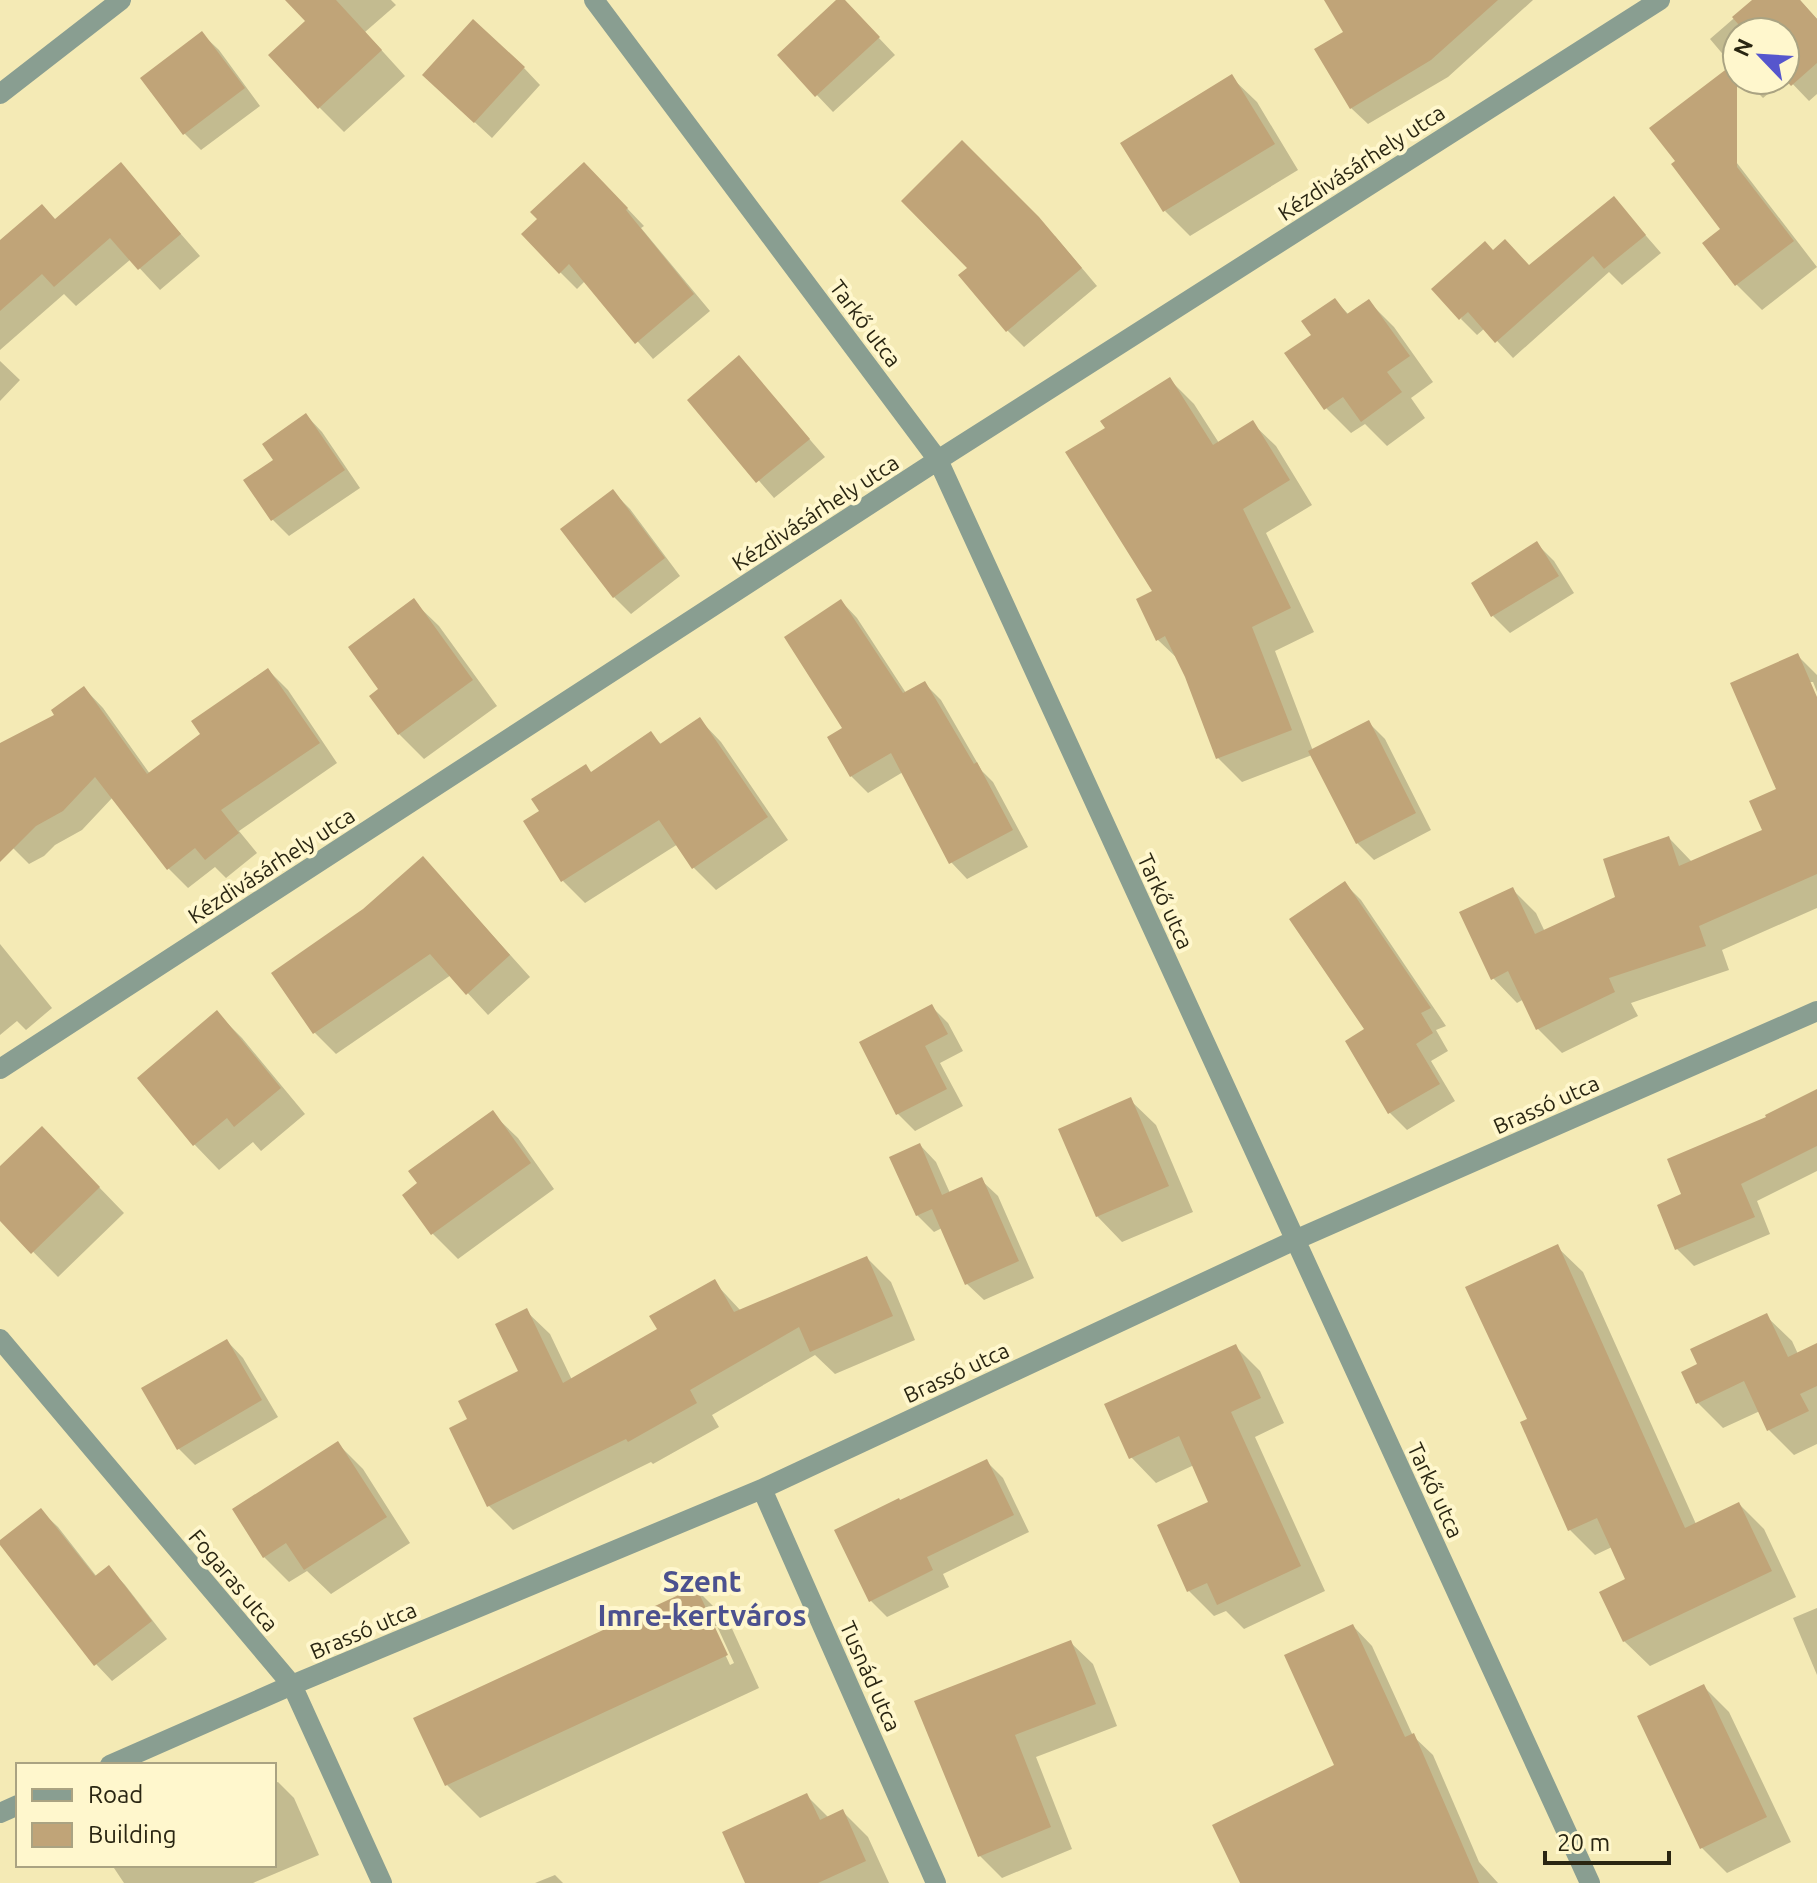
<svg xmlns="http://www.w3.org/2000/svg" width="1817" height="1883" viewBox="0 0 1817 1883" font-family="Ubuntu,sans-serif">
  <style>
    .shadow { fill: #0003; fill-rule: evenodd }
    .building { fill: #c0a478 }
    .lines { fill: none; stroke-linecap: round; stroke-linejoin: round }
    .minor { stroke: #899e91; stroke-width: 20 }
    .labels { text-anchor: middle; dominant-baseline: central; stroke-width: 8; stroke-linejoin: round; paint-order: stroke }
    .street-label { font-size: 22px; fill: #2a2612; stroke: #fff7cd }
    .district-label { font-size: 30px; font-weight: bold; fill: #4c518f; stroke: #fff7cd }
  </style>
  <rect width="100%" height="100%" fill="#f4eab5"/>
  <path class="shadow" d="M288,0H391L396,5L365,32L405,76L344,132L319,107L308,22Z
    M839,0H843L895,55L833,112L779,55Z
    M1341,0H1533L1448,77L1368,124L1351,108Z
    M1755,0H1800L1817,19V94L1809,101L1787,78L1785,80V32H1737V71L1710,39Z
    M202,34L219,50L260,106L201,150L184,133Z
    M524,68L540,85L492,138L442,92Z
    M1231,77L1257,102L1298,170L1190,236L1165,211Z
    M1745,80H1785L1763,98Z
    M1710,128L1817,267L1762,310L1737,285L1705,243L1723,229Z
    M121,165L200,256L160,290L131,259L76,306L64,294L0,350V243L56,220Z
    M601,181L644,226L641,228L710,311L653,359L585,281L577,289L560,272Z
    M1614,199L1661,253L1622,285L1609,272L1513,358L1485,328L1477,335L1461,319L1494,253L1530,267Z
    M1055,236L1097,286L1024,347L1007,330Z
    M1335,300L1349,315L1369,302L1394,327L1433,382L1411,398L1425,418L1387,446L1365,424L1351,433L1326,408L1313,335Z
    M739,358L825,457L774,498L689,400Z
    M0,361L20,380L0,401Z
    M1170,380L1194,404L1219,443L1252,423L1276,446L1312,505L1266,533L1314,632L1275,651L1313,751L1368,722L1385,739L1431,830L1374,860L1357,843L1312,755L1242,782L1218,758L1179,660L1158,640L1155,591L1108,429Z
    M306,415L322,432L360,488L289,536L272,519L275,460Z
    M613,492L630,509L680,576L631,614L614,597Z
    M1537,544L1554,561L1574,593L1510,633L1493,616Z
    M413,601L439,626L497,706L424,759L399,734L381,689Z
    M841,601L857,618L906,693L924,683L941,700L982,771L993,782L1028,847L967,879L951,862L903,772L868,793L851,776L845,729Z
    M1798,656L1817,675V692L1813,682H1808L1817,702V908L1722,950L1729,970L1631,1003L1638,1016L1562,1053L1538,1029L1524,999L1517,1003L1493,978L1512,889L1536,913L1545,932L1618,898L1669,838L1692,862L1765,831L1779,790Z
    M268,670L288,690L337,763L239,831L257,853L226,878L215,867L188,888L168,868L113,797L82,830L55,845L44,856L29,864L0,835V746L57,715L84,688L103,708L150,774L202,734Z
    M699,719L721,742L788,840L716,890L694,868L678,844L585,903L563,881L592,774L651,734L662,745Z
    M423,858L530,977L488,1015L451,975L336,1054L315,1033L274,973L364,911Z
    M1344,883L1361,900L1446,1026L1436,1030L1448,1051L1431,1061L1455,1101L1407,1130L1390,1113L1367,1030Z
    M0,944L52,1008L26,1030L17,1021L0,1035Z
    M932,1007L948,1023L963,1051L940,1063L963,1106L915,1131L898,1114L862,1043Z
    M217,1013L242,1038L305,1114L261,1151L253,1142L219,1170L194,1144Z
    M1817,1091V1171L1757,1201L1770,1234L1694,1266L1677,1249L1684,1195L1769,1118Z
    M1130,1100L1156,1125L1193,1212L1122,1242L1097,1216Z
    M492,1113L518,1138L554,1189L458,1259L432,1233Z
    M920,1145L936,1162L950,1193L981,1180L998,1196L1034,1278L984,1300L967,1284L942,1228L934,1232L917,1215Z
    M67,1154L124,1213L58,1277L0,1218V1169Z
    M1557,1247L1583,1272L1696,1524L1739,1504L1764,1529L1796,1597L1650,1666L1624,1641L1627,1580L1612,1547L1595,1555L1570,1530Z
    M867,1258L891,1282L915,1340L835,1374L815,1355L712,1415L719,1427L653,1464L651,1462L513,1530L489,1506L469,1420L521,1372L526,1311L550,1334L572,1380L659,1329L714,1282L741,1311Z
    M1766,1316L1792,1341L1798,1354L1817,1352V1444L1794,1455L1769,1430L1760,1411L1723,1428L1698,1403L1699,1365Z
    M227,1341L243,1358L278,1417L195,1465L178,1448Z
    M1235,1346L1260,1371L1284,1423L1255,1437L1325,1591L1244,1629L1226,1611L1214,1616L1189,1591L1211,1503L1194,1465L1156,1483L1131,1457Z
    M338,1444L363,1469L410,1543L331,1594L307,1571L289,1582L264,1557Z
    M986,1461L1003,1478L1029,1532L943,1574L949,1587L887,1617L871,1601L900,1502Z
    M41,1511L58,1527L97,1577L109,1568L125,1585L167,1639L112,1681L96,1664Z
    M696,1589L729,1622L759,1688L480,1818L447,1785ZM712,1626H717L734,1663L730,1665Z
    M1817,1608V1675L1793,1618Z
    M1353,1626L1372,1646L1413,1736L1433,1755L1479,1862L1498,1883H1251L1337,1766Z
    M1070,1642L1093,1664L1117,1726L1036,1757L1072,1849L1002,1878L980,1856L917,1702Z
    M1704,1687L1729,1712L1791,1842L1727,1873L1702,1848Z
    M278,1782L294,1798L319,1855L253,1883H124L112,1865H274V1783Z
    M806,1795L829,1818L843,1812L868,1837L889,1883H748Z
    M555,1875L563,1883H535Z"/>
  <path class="building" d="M285,0H336L382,50L318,109L268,55L305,21Z
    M836,0H845L880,37L815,97L777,55Z
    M1324,0H1498L1431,60L1350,109L1314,49L1343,32Z
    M1752,0H1800L1817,19V63L1791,86L1785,79V32H1745L1732,17Z
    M473,19L525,67L474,123L422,75Z
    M202,31L245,88L183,135L140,78Z
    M1737,61V167L1794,241L1735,286L1702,243L1720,229L1671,164L1675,161L1649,128Z
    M1232,74L1275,144L1163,212L1120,143Z
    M962,140L1039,217L1082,268L1006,332L958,275L967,268L901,201Z
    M121,162L181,234L138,270L110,238L54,287L42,274L0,311V240L42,204L55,219Z
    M584,162L628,208L626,210L694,294L635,344L569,264L559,274L521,234L537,219L530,212Z
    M1614,196L1646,235L1604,269L1593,256L1495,343L1468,312L1459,320L1431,289L1485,241L1493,250L1505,239L1529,265Z
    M1335,298L1347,314L1369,299L1410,356L1387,372L1402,392L1361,422L1343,397L1324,410L1284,353L1311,335L1301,321Z
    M739,355L810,439L756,483L687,400Z
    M1170,377L1213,445L1253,420L1290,480L1243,509L1291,608L1252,627L1292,730L1216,759L1185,677L1165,636L1156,641L1136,599L1152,591L1065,452L1105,428L1100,421Z
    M306,413L345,470L271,521L243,480L273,460L262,444Z
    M613,489L665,558L613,598L560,529Z
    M1537,541L1559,576L1491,617L1471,583Z
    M414,598L473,680L398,735L369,696L378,689L348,647Z
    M841,599L903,693L925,681L974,764L977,762L1013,830L949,864L891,753L850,777L827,737L842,728L784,637Z
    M1798,653L1817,697V874L1699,926L1706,946L1609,978L1615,992L1536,1030L1508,971L1491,980L1459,912L1513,887L1535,934L1615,897L1603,859L1669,836L1679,866L1762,830L1749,801L1776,789L1730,683Z
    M268,668L320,743L221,810L239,833L205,860L195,848L167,870L95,777L63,811L36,826L0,862V743L54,715L51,710L84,686L147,774L200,734L191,721Z
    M700,717L768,817L692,869L659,820L561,882L523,821L539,811L531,799L586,764L591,772L651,731L660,744Z
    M1369,720L1416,813L1356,844L1308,751Z
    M423,856L510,955L466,995L430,954L313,1034L271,973L363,909Z
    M1345,881L1431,1008L1421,1013L1433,1033L1416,1044L1440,1084L1388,1114L1345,1041L1364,1029L1289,919Z
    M932,1004L948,1034L925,1046L947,1089L896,1115L859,1042Z
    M217,1010L281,1088L234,1127L227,1118L193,1146L137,1078Z
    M1817,1089V1146L1741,1184L1755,1217L1675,1250L1657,1205L1681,1194L1667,1159L1766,1117L1765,1115Z
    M1131,1097L1169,1186L1096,1217L1058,1129Z
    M493,1110L531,1163L431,1235L402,1195L417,1183L408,1171Z
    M42,1126L100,1187L31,1254L0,1221V1166Z
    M920,1143L942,1195L982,1177L1019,1261L965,1285L932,1209L916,1216L889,1157Z
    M1558,1244L1685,1528L1739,1502L1772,1571L1623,1642L1599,1592L1625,1579L1597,1518L1568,1531L1520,1422L1527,1419L1465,1287Z
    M867,1256L893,1316L810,1352L799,1327L690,1390L697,1403L628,1442L626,1439L487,1507L449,1428L467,1419L458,1401L518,1371L495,1324L527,1308L563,1383L657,1329L649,1316L715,1279L734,1312Z
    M1767,1313L1788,1357L1817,1343V1386L1800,1394L1809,1411L1767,1431L1744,1381L1696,1404L1681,1372L1697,1364L1690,1349Z
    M227,1339L262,1400L177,1450L141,1388Z
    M1236,1344L1261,1398L1231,1412L1301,1566L1217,1605L1207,1583L1187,1592L1157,1525L1208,1502L1179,1436L1129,1459L1104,1404Z
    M338,1441L387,1517L304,1570L286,1543L263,1558L232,1509Z
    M987,1459L1014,1515L927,1557L933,1570L869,1602L834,1530L899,1498L900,1500Z
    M41,1508L95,1576L109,1565L152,1621L94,1666L0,1545V1540Z
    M696,1587L728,1655L445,1786L413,1718Z
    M1353,1624L1405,1737L1414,1733L1479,1883H1240L1212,1825L1334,1765L1284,1655Z
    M1071,1640L1096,1704L1015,1735L1051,1827L978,1857L914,1701Z
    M1704,1684L1767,1817L1700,1849L1637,1716Z
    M807,1793L820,1820L843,1809L866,1861L818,1883H745L722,1832Z"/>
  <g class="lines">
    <path class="minor" d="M594,0L938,460L1590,1883
      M0,94L121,0
      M0,1069L938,460L1660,0
      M0,1339L292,1685L382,1883
      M762,1489L936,1883
      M110,1765L292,1685L762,1489L1295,1240L1817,1011
      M0,1813L18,1805"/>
  </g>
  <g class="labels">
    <g class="street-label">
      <text transform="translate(1361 162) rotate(-33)">Kézdivásárhely utca</text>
      <text transform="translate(866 323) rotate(53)">Tarkő utca</text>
      <text transform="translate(815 512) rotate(-33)">Kézdivásárhely utca</text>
      <text transform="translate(271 865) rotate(-33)">Kézdivásárhely utca</text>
      <text transform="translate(1166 901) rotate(65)">Tarkő utca</text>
      <text transform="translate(1546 1104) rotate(-24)">Brassó utca</text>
      <text transform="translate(956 1372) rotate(-25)">Brassó utca</text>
      <text transform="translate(1436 1490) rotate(65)">Tarkő utca</text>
      <text transform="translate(234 1580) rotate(50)">Fogaras utca</text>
      <text transform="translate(363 1630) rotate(-23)">Brassó utca</text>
      <text transform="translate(871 1676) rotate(66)">Tusnád utca</text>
    </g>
    <g class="district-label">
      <text x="702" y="1581">Szent<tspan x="702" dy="34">Imre-kertváros</tspan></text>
    </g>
  </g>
  <rect x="16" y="1763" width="260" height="104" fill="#fff7cd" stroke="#aaa382" stroke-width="2"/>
  <rect x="32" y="1789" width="40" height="12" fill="#899e91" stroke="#aaa382" stroke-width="2"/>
  <text x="88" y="1803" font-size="24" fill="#2a2612">Road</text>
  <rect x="32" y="1823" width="40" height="24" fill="#c0a478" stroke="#aaa382" stroke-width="2"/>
  <text x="88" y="1843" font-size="24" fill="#2a2612">Building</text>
  <g transform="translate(1761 56) rotate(295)"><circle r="38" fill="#fff7cd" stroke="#aaa382" stroke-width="2"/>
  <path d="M0-6L14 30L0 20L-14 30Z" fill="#5656cd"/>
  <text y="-12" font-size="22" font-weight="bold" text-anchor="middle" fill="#2a2612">N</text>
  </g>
  <path d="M1545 1851v12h124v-12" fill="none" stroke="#2a2612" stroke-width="4"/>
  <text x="1557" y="1851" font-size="24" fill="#2a2612" stroke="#fff7cd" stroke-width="6" paint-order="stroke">20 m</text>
</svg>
